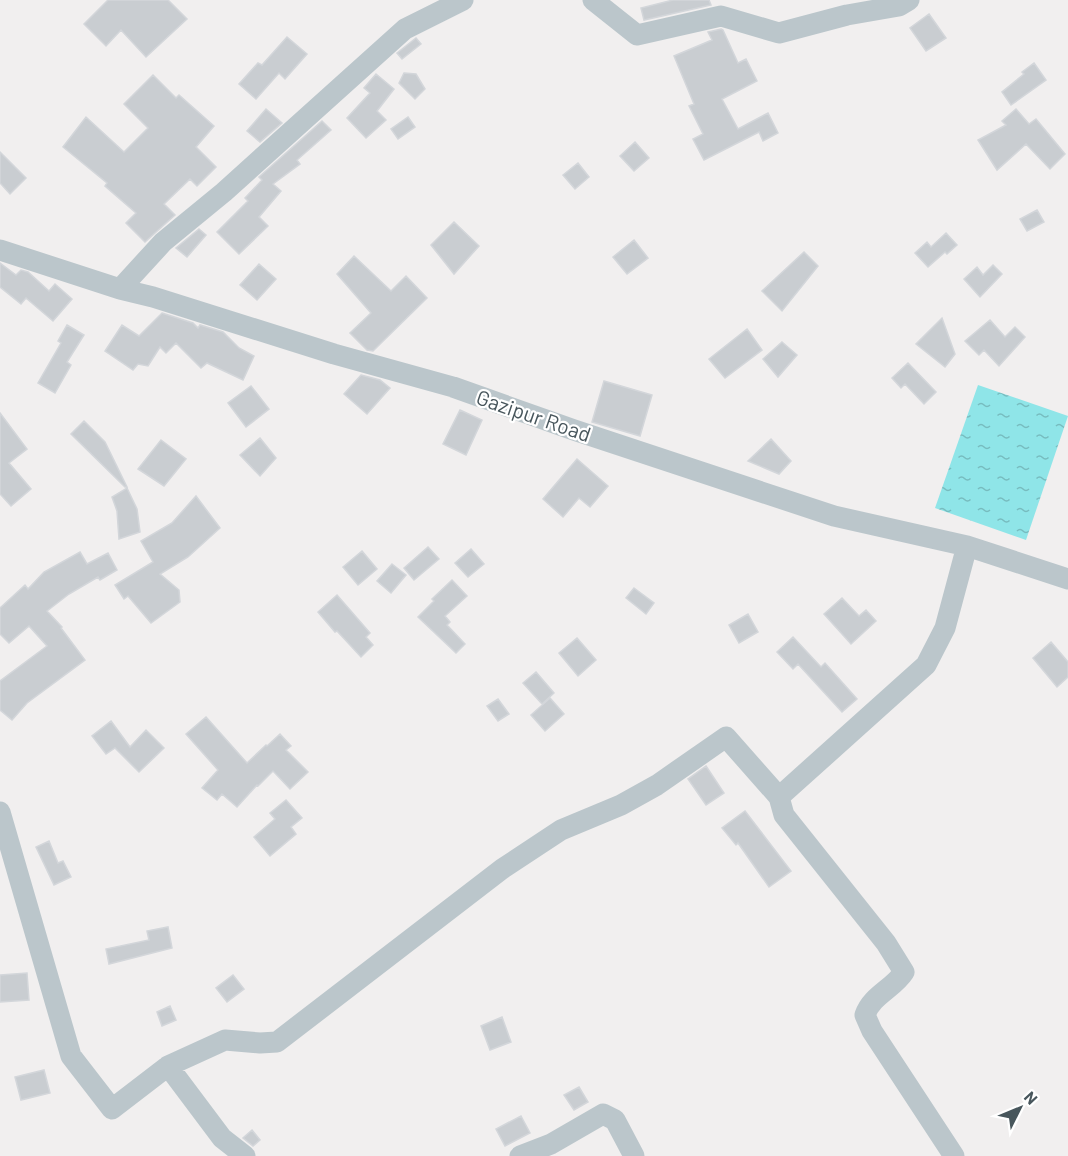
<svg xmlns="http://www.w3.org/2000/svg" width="1068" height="1156" viewBox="0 0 1068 1156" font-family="Barlow,sans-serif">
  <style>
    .water { fill: url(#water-ripples) }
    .building { fill: #c9cdd1; stroke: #d3d6da; stroke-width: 1.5 }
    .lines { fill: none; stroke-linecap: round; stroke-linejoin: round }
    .minor { stroke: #bbc6cb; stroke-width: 21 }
    .labels { text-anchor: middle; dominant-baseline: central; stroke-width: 4.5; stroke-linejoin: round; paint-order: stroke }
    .street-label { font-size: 21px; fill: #48565c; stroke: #fff }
  </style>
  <defs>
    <pattern id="water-ripples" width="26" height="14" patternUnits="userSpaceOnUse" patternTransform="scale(1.5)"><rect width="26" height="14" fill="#8fe5e8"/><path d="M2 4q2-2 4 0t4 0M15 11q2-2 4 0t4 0" fill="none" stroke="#77bcbf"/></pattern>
  </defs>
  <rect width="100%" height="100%" fill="#f1efef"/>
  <path class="water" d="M978,385L1068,416L1026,540L935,508Z"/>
  <path class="building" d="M108,0H168L187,19L146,57L121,30L106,46L84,24Z
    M673,0H709L711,5L644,20L641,8Z
    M929,14L946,38L926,51L910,28Z
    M721,29L723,30L738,63L746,59L757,81L722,99L738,129L768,113L778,133L763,141L759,132L704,160L693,139L703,134L689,106L694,104L674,56L712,40L708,32Z
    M287,37L307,54L285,79L279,73L256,99L239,84L258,63L262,65Z
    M416,38L421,44L402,59L397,53Z
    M1034,63L1046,80L1011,105L1002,92L1024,74L1022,72Z
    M404,73L416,74L425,89L415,99L399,83Z
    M376,74L394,89L377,111L386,120L366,138L347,118L370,93L364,88Z
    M153,75L176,98L179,95L214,126L196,147L216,167L197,186L190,179L164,204L175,215L145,242L126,223L136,213L105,186L107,183L63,147L86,117L124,152L148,128L124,104Z
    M266,109L282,123L260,142L247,131Z
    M1016,109L1029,124L1036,119L1065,154L1050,169L1026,144L997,170L978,140L1006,125L1002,121Z
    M408,117L415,127L398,139L391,129Z
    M322,121L331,130L297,160L300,164L273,184L281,191L259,217L268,226L239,254L217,232L248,201L245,198L262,180L259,177Z
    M635,142L649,158L634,171L620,156Z
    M0,152L26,178L10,194L0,183Z
    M578,163L589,177L575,189L563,175Z
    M1037,210L1044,222L1027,231L1020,219Z
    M454,222L479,246L454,274L431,245Z
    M199,229L206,235L187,257L176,248Z
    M946,233L957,245L947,254L945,252L928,267L915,253L927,242L931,247Z
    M634,240L648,258L627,274L613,257Z
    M804,252L818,266L782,311L762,291Z
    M354,256L391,291L406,276L427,298L373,351L367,350L350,333L371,313L337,274Z
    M0,263L16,275L21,270L28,272L49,291L55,284L72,299L53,321L26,298L21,304L0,287Z
    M259,264L276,279L257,300L240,285Z
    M993,265L1002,274L980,297L964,279L977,267L983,275Z
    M162,313L193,323L198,328L200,325L223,332L239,348L254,356L243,380L207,363L201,368L176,343L166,353L160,347L148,366L138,364L133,370L105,351L122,325L139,336Z
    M942,318L955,354L945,367L916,344Z
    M990,320L1005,337L1015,327L1025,337L999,366L984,350L979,355L965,341Z
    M67,325L84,335L67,362L71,365L55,393L38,383L61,343L58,341Z
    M747,329L762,350L725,378L709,359Z
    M782,342L797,355L778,377L763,359Z
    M908,363L936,392L924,404L905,384L901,388L892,378Z
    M361,375L380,380L390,388L367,414L344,394Z
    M604,381L652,395L640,436L592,422Z
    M251,386L269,409L246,427L228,403Z
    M460,410L482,420L466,455L443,444Z
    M0,413L27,449L9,463L31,489L11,506L0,494Z
    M84,421L105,442L127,487H125L71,434Z
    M260,438L276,458L260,476L240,455Z
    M771,439L791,461L779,474L748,461Z
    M161,440L186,459L164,486L138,469Z
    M577,459L608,486L590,507L579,498L563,517L543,499Z
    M127,488L137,509L140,532L119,539L117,511L112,497Z
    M196,496L220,528L188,557L160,574L179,590L180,602L151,623L128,596L124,599L115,585L153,562L141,541L172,523Z
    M428,547L439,559L414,580L404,568Z
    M471,549L484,564L468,577L455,563Z
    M362,551L377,569L358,585L343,567Z
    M80,552L87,564L108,553L117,570L100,580L98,577L69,594L47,611L62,627L61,628L85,660L27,703L12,720L0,710V681L47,646L29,626L9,643L0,634V608L25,585L28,589L44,572Z
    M392,564L406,575L391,593L377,581Z
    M452,580L467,596L445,616L450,622L447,625L465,644L456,653L418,617L434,601L432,599Z
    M634,588L654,603L646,614L626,598Z
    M337,595L370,633L366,637L373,645L361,657L337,631L335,632L318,612Z
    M842,598L859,616L866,610L876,621L851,644L824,614Z
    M748,614L758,632L739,643L729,625Z
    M793,637L821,667L825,663L857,699L842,712L798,664L793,669L777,652Z
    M577,638L596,660L578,676L559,653Z
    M1051,642L1068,662V677L1057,687L1033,658Z
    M536,672L554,693L542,704L523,683Z
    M550,698L564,714L545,731L531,715Z
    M498,699L509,714L498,721L487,706Z
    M206,717L247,763L266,745L267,746L280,734L291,746L286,750L308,772L290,789L273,771L258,786L257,785L237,807L222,794L217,800L202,788L218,770L186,734Z
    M111,721L130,747L146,730L164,748L139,772L115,748L106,754L92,736Z
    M706,766L724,793L706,805L688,779Z
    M286,800L302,818L291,827L296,834L270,856L254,837L275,819L270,813Z
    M745,811L791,871L769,887L738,843L736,845L722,828Z
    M49,841L58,863L63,861L71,877L54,885L36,847Z
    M168,927L172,948L109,964L106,949L149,940L147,931Z
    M27,973L29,1000L0,1002V975Z
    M233,975L244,989L227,1002L216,988Z
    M170,1006L176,1020L162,1026L157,1012Z
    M502,1017L511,1042L490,1050L481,1026Z
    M44,1070L50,1093L21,1100L15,1077Z
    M579,1087L588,1102L574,1110L564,1095Z
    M521,1116L530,1133L505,1146L496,1129Z
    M252,1130L260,1140L253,1146L243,1138Z"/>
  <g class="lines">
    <path class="minor" d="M593,0L637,35L721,16L779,33L847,15L899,6L909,0
      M0,250L120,289L153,297L334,354L453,387L574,430L834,516L967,546L1068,579
      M120,289L163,242L224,192L405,29L463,0
      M0,812L71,1056L112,1109L168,1066L225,1040L260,1043L277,1042L502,869L561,830L621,805L657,785L726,737L779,797
      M168,1066L222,1138L245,1156
      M520,1156L551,1144L603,1114L615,1120L634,1156
      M954,1156L872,1031L865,1015C872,995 893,989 904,972L886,943L784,815L779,797L926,665L945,628L967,546"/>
  </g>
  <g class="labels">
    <g class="street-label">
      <text transform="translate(534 415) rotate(19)">Gazipur Road</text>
    </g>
  </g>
  <g transform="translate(1020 1108) rotate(47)" stroke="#ffffff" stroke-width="4.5" paint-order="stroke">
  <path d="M0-4.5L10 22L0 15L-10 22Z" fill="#48565c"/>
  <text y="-9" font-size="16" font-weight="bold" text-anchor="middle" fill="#48565c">N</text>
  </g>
</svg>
